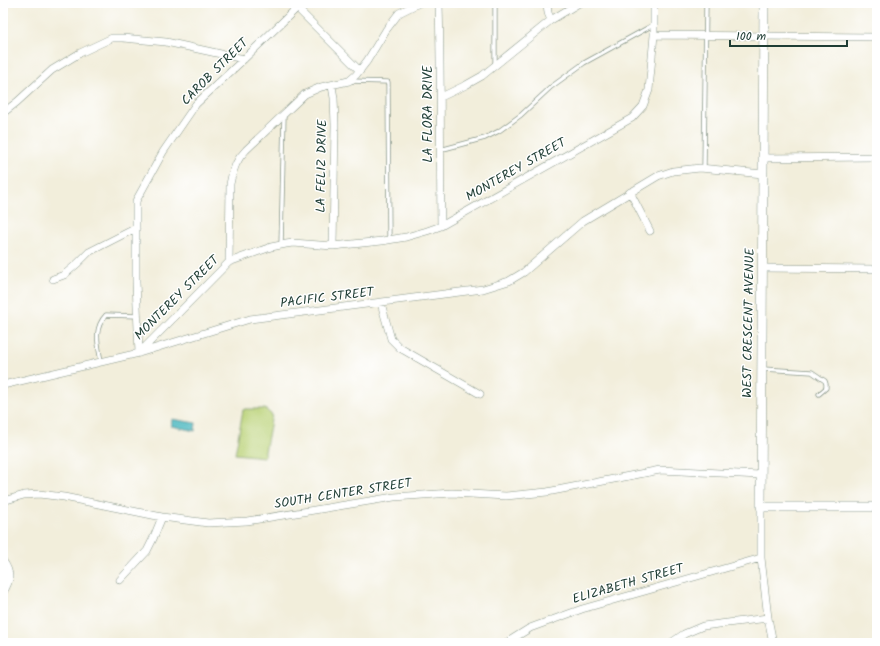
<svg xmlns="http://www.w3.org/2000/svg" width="880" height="646" viewBox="0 0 880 646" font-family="Kalam,sans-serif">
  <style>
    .green { fill: #b9d176; stroke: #6c8755 }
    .water { fill: #45b5bd; stroke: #327978 }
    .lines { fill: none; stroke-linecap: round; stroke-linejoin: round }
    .service-casing { stroke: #889688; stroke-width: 5 }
    .minor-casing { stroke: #889688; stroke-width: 8 }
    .tertiary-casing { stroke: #889688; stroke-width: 10 }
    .service { stroke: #fff; stroke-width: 3.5 }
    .minor { stroke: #fff; stroke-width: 7 }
    .tertiary { stroke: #fff; stroke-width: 9 }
    .labels { text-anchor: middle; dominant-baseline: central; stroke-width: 3; stroke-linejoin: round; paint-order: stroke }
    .street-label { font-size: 13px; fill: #1f3d34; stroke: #fff }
  </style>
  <rect width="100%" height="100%" fill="#fff"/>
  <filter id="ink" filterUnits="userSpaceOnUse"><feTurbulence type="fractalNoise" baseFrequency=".025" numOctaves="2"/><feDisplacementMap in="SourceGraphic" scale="8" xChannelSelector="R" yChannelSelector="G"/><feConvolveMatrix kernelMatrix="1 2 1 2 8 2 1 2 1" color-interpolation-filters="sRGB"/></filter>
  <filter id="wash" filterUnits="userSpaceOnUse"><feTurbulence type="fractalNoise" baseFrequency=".012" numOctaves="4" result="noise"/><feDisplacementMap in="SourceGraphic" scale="16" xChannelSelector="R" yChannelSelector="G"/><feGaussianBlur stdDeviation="0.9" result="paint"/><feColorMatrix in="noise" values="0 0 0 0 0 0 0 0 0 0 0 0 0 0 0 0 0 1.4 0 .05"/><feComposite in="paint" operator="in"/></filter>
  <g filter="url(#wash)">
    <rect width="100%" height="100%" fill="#f2eedb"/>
    <path class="green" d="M245,409H265L272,415L264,457L235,454L243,410Z"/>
    <path class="water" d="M172,419L196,423L195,431L171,426Z"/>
  </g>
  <g filter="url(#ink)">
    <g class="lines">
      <defs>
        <path id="service" d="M495,65V3
          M350,81L388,82L389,240
          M440,150L485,138L499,131L521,115L551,87L584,63L653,25
          M704,168L706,3
          M281,245L284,115
          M101,361C98,344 93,329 106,315L137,316
          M763,369L812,372L825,381L826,384V388L819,394"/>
        <path id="minor" d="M439,3C441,77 440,152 441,226
          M547,3L548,13L551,20
          M654,3V35
          M297,8L360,71
          M332,86L334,98L335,125L333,246
          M441,97L466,85L482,76L551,20L579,3
          M3,113L17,102L52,70L80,53L112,38H123L166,42L244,59
          M763,158L877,157
          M630,192L650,231
          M229,262L230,184L232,175L236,164L240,157L246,150L305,94L321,87L349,81L356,75L367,61L386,30L399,13L419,3
          M763,268L877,269
          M53,279L64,275L78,263L89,252L136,228
          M381,303L391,339L400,348L480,394
          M139,353L229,262L271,247L286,244L293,243L333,246L382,241L406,237L427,231L441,226L632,118L643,106L649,90L654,35L877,37
          M139,353L136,282V201L163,152L196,104L244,59L302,3
          M3,385L139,353L250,319L483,289L509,281L524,272L583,221L658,176L673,171L700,168L763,174
          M3,501L24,495L39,494L64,497L162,517L208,523L247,521L394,497L452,493L506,496L547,492L660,470L760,475
          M761,507V558L768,618L773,643
          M3,561C11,572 11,581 3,592
          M120,580L147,551L153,539L162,517
          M506,643L530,628L582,609L761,558
          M671,643L684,634L703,626L768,618"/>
        <path id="tertiary" d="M764,3L761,507H877"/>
      </defs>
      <use href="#service" class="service-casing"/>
      <use href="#minor" class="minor-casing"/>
      <use href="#tertiary" class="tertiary-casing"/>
      <use href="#service" class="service"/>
      <use href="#minor" class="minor"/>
      <use href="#tertiary" class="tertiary"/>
    </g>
  </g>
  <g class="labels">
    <g class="street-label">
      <text transform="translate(215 72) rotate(-45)">CAROB STREET</text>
      <text transform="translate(428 114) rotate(-90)">LA FLORA DRIVE</text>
      <text transform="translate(322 166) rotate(-89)">LA FELIZ DRIVE</text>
      <text transform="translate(516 170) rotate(-30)">MONTEREY STREET</text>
      <text transform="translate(177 298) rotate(-45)">MONTEREY STREET</text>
      <text transform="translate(327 298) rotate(-7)">PACIFIC STREET</text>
      <text transform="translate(749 323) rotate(-89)">WEST CRESCENT AVENUE</text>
      <text transform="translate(343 494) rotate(-9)">SOUTH CENTER STREET</text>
      <text transform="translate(628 584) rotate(-16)">ELIZABETH STREET</text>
    </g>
  </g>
  <rect width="880" height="646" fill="none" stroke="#fff" stroke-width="16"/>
  <path d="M730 40v6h117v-6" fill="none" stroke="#1f3d34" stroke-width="2"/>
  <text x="736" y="40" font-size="12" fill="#1f3d34" stroke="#ffffff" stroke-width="3" paint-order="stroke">100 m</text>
</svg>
